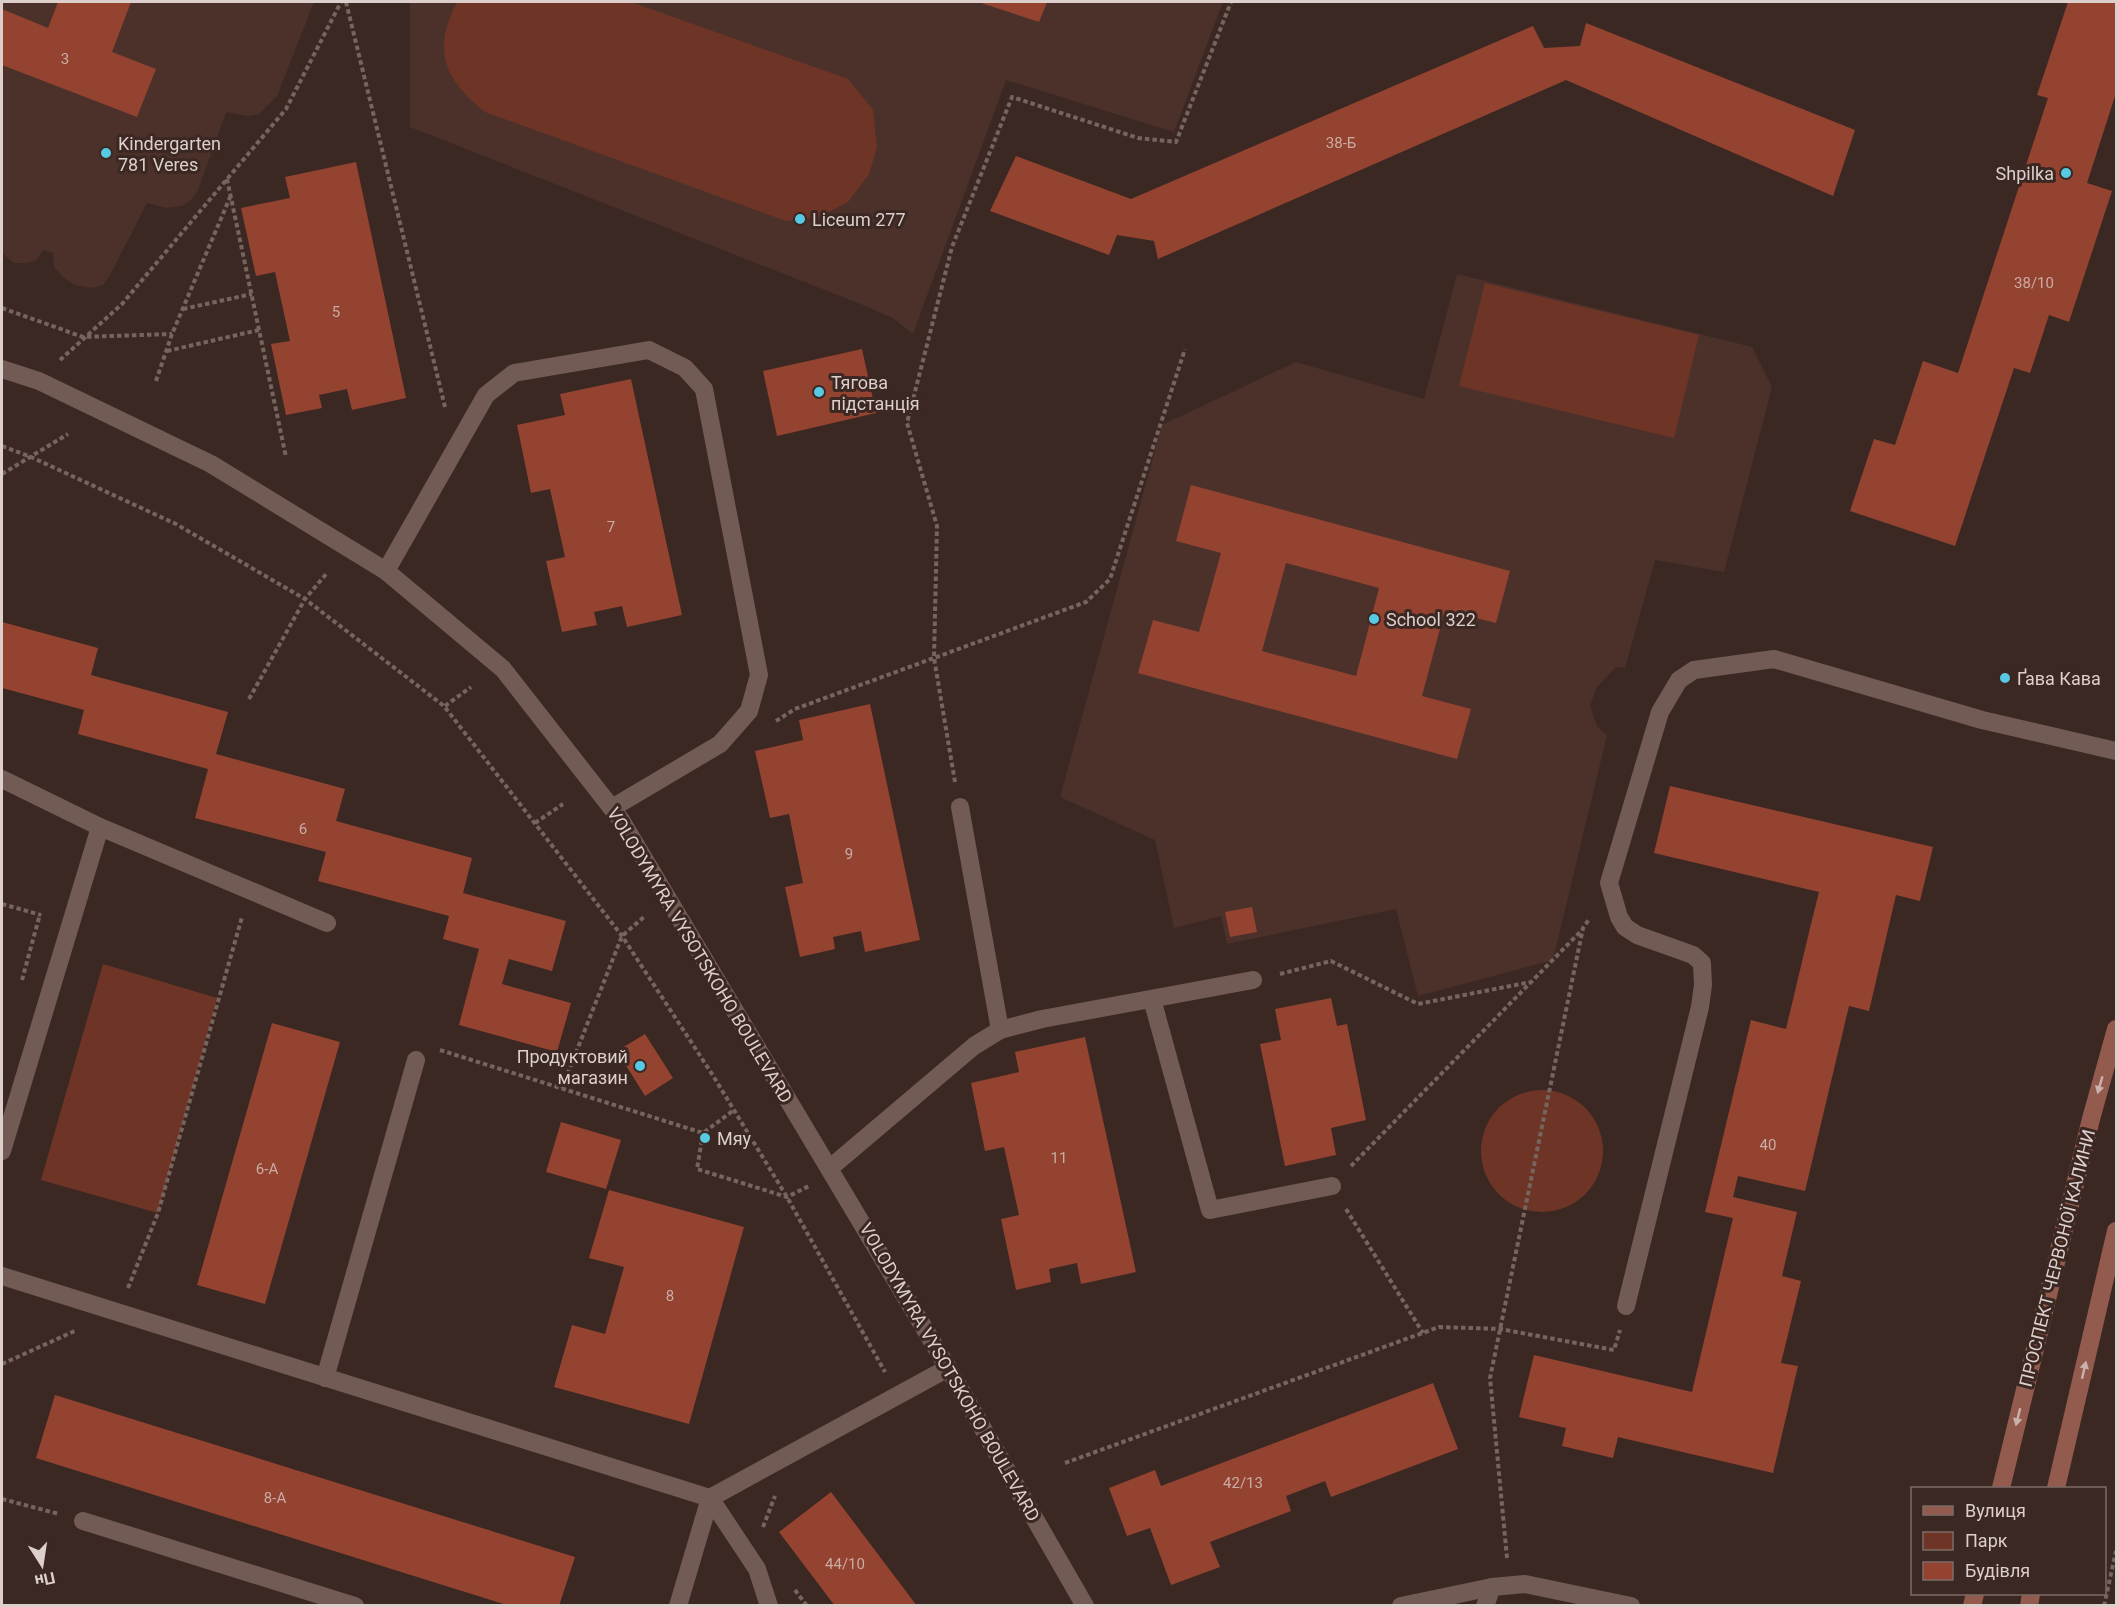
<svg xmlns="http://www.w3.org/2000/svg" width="2118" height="1607" viewBox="0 0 2118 1607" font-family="Roboto,sans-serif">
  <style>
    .built { fill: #4b312a }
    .green { fill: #6e3527 }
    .building { fill: #934330; fill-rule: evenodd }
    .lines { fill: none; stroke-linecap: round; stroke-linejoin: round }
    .path { stroke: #75645f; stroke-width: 4; stroke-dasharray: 4.5 3; stroke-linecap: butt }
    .service { stroke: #725b55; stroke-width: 18 }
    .minor { stroke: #725b55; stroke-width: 18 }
    .secondary { stroke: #925b4d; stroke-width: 18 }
    .oneway { fill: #cab2ac }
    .poi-dot { fill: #57c9e2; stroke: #3c2823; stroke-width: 2 }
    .labels { text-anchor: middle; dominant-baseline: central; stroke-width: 6; stroke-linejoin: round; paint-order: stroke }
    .number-label { font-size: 15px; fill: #caaca5 }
    .poi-label { font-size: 18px; fill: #dccfcc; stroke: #3c2823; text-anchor: start }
    .street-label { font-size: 18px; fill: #dccfcc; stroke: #3c2823 }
  </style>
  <rect width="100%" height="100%" fill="#3c2823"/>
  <path class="built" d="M2,2H314L277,96L259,114L248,116L226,112L198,190L192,199L182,206L166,208L147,203L110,275L103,285L92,288L75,285L63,277L54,267L53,253L43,250L37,260L27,263H14L2,253Z
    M410,2H1223L1174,132L1006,80L913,334L893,318L868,307L410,127Z
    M1457,274L1752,347L1772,387L1724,572L1655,560L1625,668L1616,667L1597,687L1590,706L1597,726L1607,735L1553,960L1418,996L1396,909L1227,944L1221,916L1174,928L1155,840L1060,797L1162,425L1296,362L1424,399Z"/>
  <path class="green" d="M457,2H631L848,79L873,110L877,147L869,174L848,202L821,216L786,221L485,112C444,79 432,51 457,2Z
    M1485,283L1699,335L1674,438L1459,386Z
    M103,964L217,998L158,1213L41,1180Z
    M1481 1151a61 61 0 1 1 122 0a61 61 0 1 1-122 0Z"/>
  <path class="building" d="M58,2H131L112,52L156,69L137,117L2,65V9L48,28Z
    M978,2H1047L1039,22Z
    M2068,2H2116V93L2087,183L2112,191L2069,322L2049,315L2030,373L2014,368L1955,546L1850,511L1874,439L1895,445L1923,361L1958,373L2048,98L2037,95Z
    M1586,23L1855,130L1833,196L1566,80L1158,259L1154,241L1117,235L1109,255L990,211L1016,156L1131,199L1533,26L1544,48L1580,46Z
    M356,162L406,398L352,410L347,389L319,395L322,408L286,415L271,344L290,341L275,272L256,276L241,208L290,198L285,177Z
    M862,349L876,413L777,436L763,371Z
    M631,379L682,615L627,627L622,606L594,612L597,625L562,632L546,561L565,557L550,489L531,493L517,425L565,415L560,394Z
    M1191,485L1510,571L1496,623L1445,610L1422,696L1471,709L1457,759L1138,673L1153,620L1199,632L1221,553L1176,541ZM1286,563L1379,588L1356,676L1262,651Z
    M2,622L98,648L91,675L228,712L216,754L345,789L336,821L472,858L463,893L566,921L552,971L509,959L502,984L571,1003L557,1052L459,1025L479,949L443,939L449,916L318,881L326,852L195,818L208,769L78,734L84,710L2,688Z
    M870,704L920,940L865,952L861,931L833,937L835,949L800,957L785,887L803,883L789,814L770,818L755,751L803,740L799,720Z
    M1670,786L1933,847L1920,901L1896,895L1869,1011L1849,1006L1805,1191L1738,1176L1733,1197L1797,1212L1782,1276L1801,1281L1781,1363L1798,1366L1773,1473L1618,1437L1613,1458L1562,1446L1566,1428L1519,1417L1534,1355L1692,1392L1733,1218L1705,1212L1751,1020L1786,1029L1810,928L1819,892L1654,853Z
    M1252,907L1257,932L1230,937L1225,912Z
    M1331,998L1337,1026L1347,1024L1366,1120L1331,1128L1336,1155L1285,1166L1260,1044L1281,1040L1275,1009Z
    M272,1023L340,1042L265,1304L197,1285Z
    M645,1034L673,1078L645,1096L617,1051Z
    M1085,1037L1136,1272L1081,1284L1077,1263L1049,1269L1051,1282L1016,1290L1001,1219L1019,1215L1004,1147L985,1151L971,1083L1019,1072L1015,1052Z
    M561,1122L621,1140L606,1189L546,1172Z
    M609,1190L744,1227L689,1424L554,1387L572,1325L605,1334L624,1267L589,1258Z
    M1433,1383L1458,1449L1331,1497L1325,1481L1286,1496L1291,1511L1210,1542L1220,1567L1171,1585L1150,1528L1127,1536L1109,1488L1155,1470L1161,1486Z
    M55,1395L575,1557L559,1606H510L36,1458Z
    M831,1492L917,1606H835L779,1532Z"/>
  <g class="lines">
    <path class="path" d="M346,2L445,407
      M227,179L286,457
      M2,308L83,337L172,334
      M183,309L252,294
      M167,351L259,330
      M60,360L122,304L286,109L341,2
      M156,381L172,334L231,195
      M2,446L31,457L176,524L305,599L444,706L622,936L712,1074L787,1197L885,1372
      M2,474L68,434
      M249,699L305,599L327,573
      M445,706L471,687
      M776,721L795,709L934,658L937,526L907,423L952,247L1012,97L1138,138L1176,142L1231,2
      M955,782L934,658L1086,602L1110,579L1185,349
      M535,823L563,804
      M2,904L41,915
      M1280,974L1331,961L1418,1004L1531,982
      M22,980L40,914
      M440,1050L703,1133L734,1110
      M562,1088L622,936L645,916
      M703,1133L697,1169L787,1197L809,1186
      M1351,1166L1583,929
      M1346,1209L1423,1333
      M128,1288L158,1213L242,917
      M2,1364L77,1330
      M1065,1463L1439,1327L1500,1329L1614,1350L1620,1330
      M2,1499L59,1514
      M763,1527L775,1496
      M1507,1558L1490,1378L1583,928L1590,918
      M795,1590L807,1606
      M2104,1606L2116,1551"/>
    <path class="service" d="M386,571L486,395L514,373L649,350L685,368L704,389L759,675L749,711L720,744L612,808
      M2,779L100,827L327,923
      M960,807L1000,1030
      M1152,999L1210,1210L1332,1186
      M2,1151L100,827
      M830,1168L974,1046L1000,1030L1042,1019L1253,980
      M2,1276L710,1498L757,1569L769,1606
      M1626,1306L1700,1007L1703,985L1702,963L1693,955L1637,935L1625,927L1619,917L1609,883L1660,712L1679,680L1694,670L1774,659L1982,720L2116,751
      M325,1378L416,1060
      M83,1521L355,1606
      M678,1606L710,1498L948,1368
      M1485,1606L1492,1587"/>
    <path class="minor" d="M2,369L39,381L211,464L386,571L503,669L621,820L948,1368L1085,1606
      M1401,1606L1492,1587L1525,1584L1631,1606"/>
    <path class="secondary" d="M2001,1488L2091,1119L2116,1029
      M2056,1488L2116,1231
      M1972,1606L1975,1594
      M2029,1606L2031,1594"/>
  </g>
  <defs><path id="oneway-solid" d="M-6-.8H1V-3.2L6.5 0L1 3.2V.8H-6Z" transform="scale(1.5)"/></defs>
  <g class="oneway">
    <use href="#oneway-solid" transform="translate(2100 1085) rotate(106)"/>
    <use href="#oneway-solid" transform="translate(2084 1370) rotate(-77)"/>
    <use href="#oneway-solid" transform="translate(2018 1417) rotate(104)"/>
  </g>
  <g class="poi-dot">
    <circle cx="106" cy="153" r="6"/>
    <circle cx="2066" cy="173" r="6"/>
    <circle cx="800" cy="219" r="6"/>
    <circle cx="819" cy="392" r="6"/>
    <circle cx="1374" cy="619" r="6"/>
    <circle cx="2005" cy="678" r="6"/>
    <circle cx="640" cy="1066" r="6"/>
    <circle cx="705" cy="1138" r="6"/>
  </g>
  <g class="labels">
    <g class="number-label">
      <text x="65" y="59">3</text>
      <text x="1341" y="143">38-Б</text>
      <text x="2034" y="283">38/10</text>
      <text x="336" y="312">5</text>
      <text x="611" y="527">7</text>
      <text x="303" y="829">6</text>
      <text x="849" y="854">9</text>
      <text x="1768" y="1145">40</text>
      <text x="1059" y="1158">11</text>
      <text x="267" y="1169">6-А</text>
      <text x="670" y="1296">8</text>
      <text x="1243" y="1483">42/13</text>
      <text x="275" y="1498">8-А</text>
      <text x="845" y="1564">44/10</text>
    </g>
    <g class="poi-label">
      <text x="118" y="143">Kindergarten<tspan x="118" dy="21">781 Veres</tspan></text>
      <text x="2054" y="173" text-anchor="end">Shpilka</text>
      <text x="812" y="219">Liceum 277</text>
      <text x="831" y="382">Тягова<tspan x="831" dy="21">пiдстанцiя</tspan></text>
      <text x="1386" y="619">School 322</text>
      <text x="2017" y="678">Ґава Кава</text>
      <text x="628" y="1056" text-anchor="end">Продуктовий<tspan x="628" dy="21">магазин</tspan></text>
      <text x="717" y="1138">Мяу</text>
    </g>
    <g class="street-label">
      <text transform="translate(700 955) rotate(59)">VOLODYMYRA VYSOTSKOHO BOULEVARD</text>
      <text transform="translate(2057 1258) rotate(-76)">ПРОСПЕКТ ЧЕРВОНОЇ КАЛИНИ</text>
      <text transform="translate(950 1372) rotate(60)">VOLODYMYRA VYSOTSKOHO BOULEVARD</text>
    </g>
  </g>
  <rect width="2118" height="1607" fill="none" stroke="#dccfcc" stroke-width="6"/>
  <rect x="1911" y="1487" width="195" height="108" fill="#3c2823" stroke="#7c6b67" stroke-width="1.5"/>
  <rect x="1923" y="1506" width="30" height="9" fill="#925b4d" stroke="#7c6b67" stroke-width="1.5"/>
  <text x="1965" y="1517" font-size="18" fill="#dccfcc">Вулиця</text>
  <rect x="1923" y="1532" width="30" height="18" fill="#6e3527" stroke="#7c6b67" stroke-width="1.5"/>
  <text x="1965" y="1547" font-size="18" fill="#dccfcc">Парк</text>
  <rect x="1923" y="1562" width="30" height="18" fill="#934330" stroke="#7c6b67" stroke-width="1.5"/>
  <text x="1965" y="1577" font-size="18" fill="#dccfcc">Будівля</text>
  <g transform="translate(42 1565) rotate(168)" stroke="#3c2823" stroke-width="4.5" paint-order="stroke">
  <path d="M0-4.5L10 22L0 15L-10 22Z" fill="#dccfcc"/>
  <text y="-9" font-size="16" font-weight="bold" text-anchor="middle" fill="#dccfcc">Пн</text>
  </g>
</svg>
